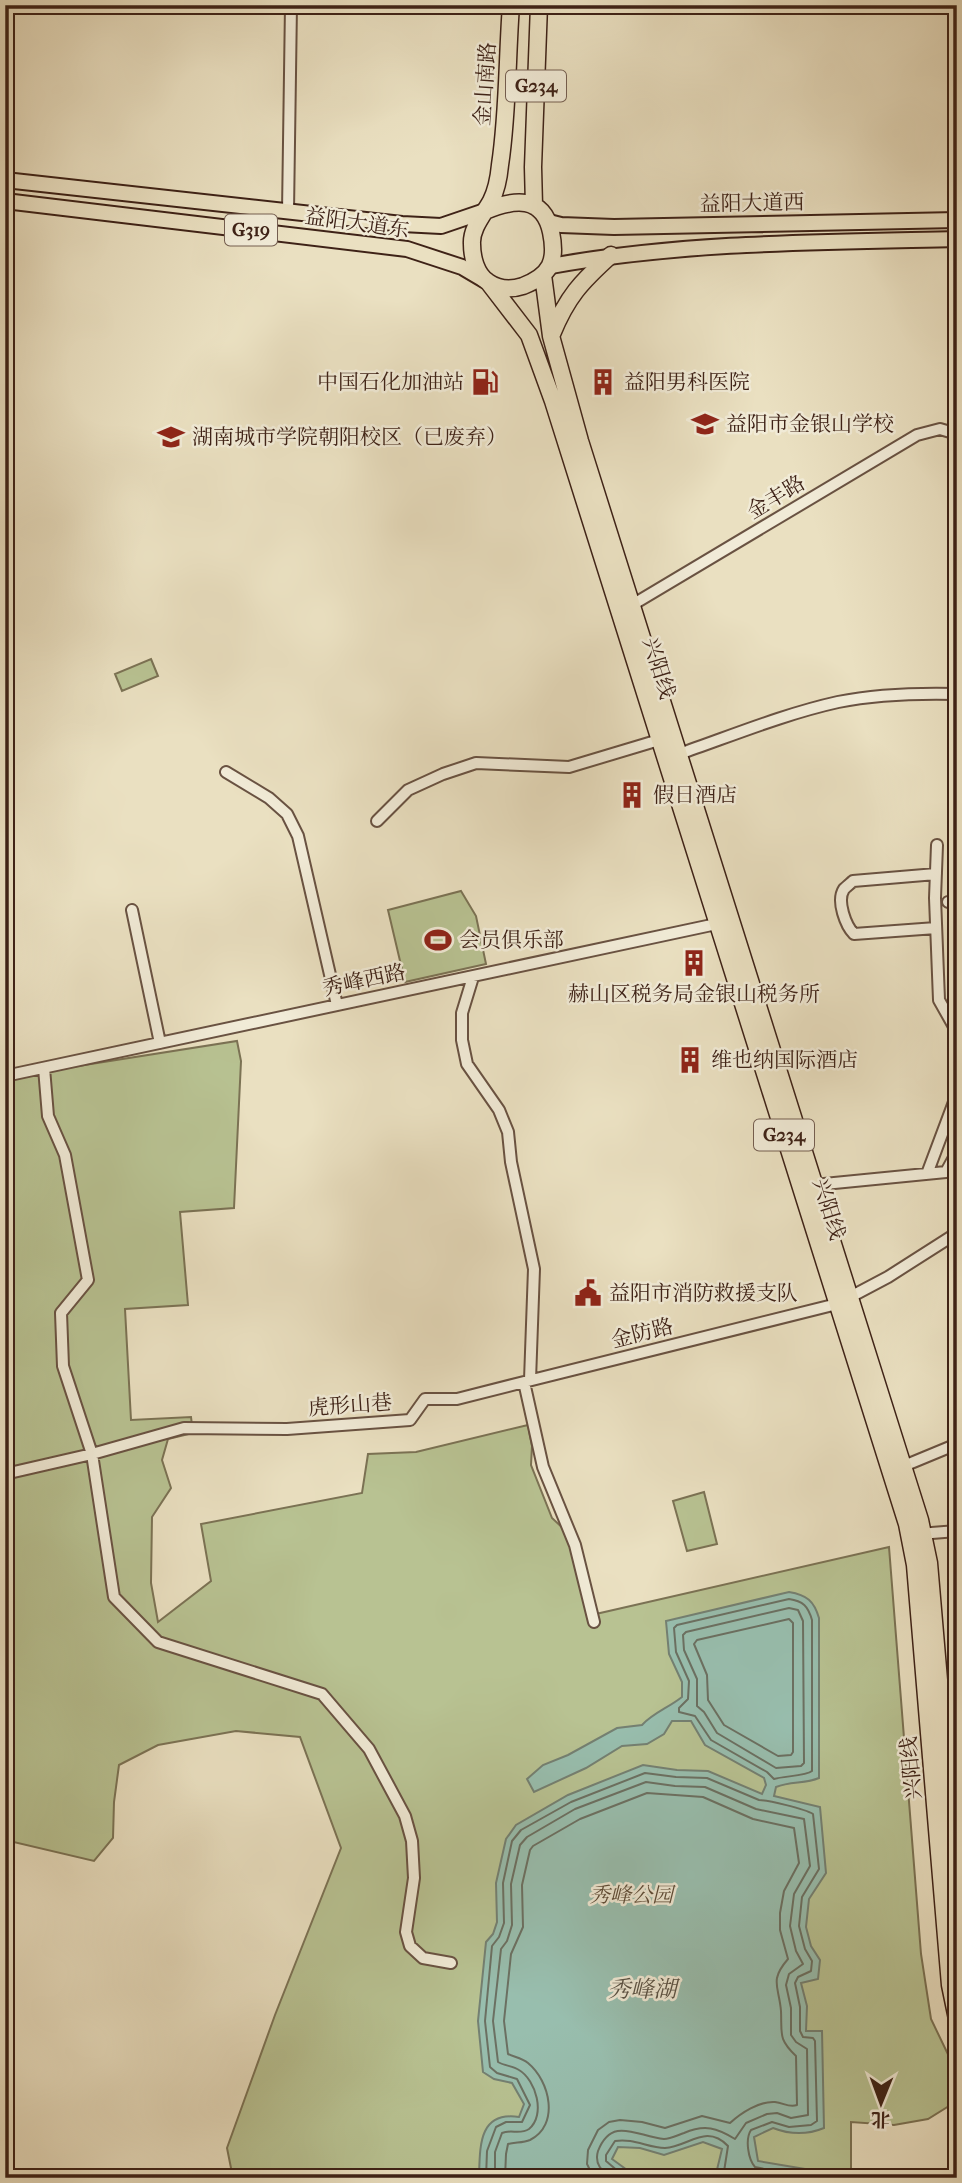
<svg xmlns="http://www.w3.org/2000/svg" width="962" height="2183" viewBox="0 0 962 2183" font-family="'IM FELL French Canon','Noto Serif SC',serif">
  <style>
    .green { fill: #b8c292; stroke: #7b7254; stroke-width: 2 }
    .water { fill: #98beae; stroke: #748072; stroke-width: 2 }
    .lines { fill: none; stroke-linecap: round; stroke-linejoin: round }
    .shore { stroke: #6b7062; stroke-width: 2 }
    .minor-casing { stroke: #695242; stroke-width: 14 }
    .major-casing { stroke: #3e2217; stroke-width: 18 }
    .highway-casing { stroke: #3e2217; stroke-width: 19 }
    .minor { stroke: #f1ebd7; stroke-width: 10 }
    .major { stroke: #eae0c1; stroke-width: 14 }
    .highway { stroke: #eae0c1; stroke-width: 16 }
    .labels { text-anchor: middle; dominant-baseline: central; stroke-width: 5; stroke-linejoin: round; paint-order: stroke }
    .shield { fill: #f1ebd7; stroke: #745e51; stroke-width: 2 }
    .shield-label { font-size: 19px; font-weight: bold; fill: #3e2217 }
    .street-label { font-size: 21px; fill: #3e2217; stroke: #f1ebd7 }
    .poi-label { font-size: 21px; fill: #3e2217; stroke: #f1ebd7; text-anchor: start }
    .park-label { font-size: 21px; font-style: italic; fill: #5c4a36; stroke: #f1ebd7 }
    .water-label { font-size: 23px; font-style: italic; fill: #595144; stroke: #f1ebd7 }
  </style>
  <rect width="100%" height="100%" fill="#eae0c1"/>
  <filter id="stains"><feTurbulence type="fractalNoise" baseFrequency=".00286" numOctaves="4"/><feColorMatrix values="0 0 0 0 .2 0 0 0 0 .09 0 0 0 0 .02 0 0 0 .5 -.17"/></filter>
  <radialGradient id="worn" r=".72"><stop offset=".6" stop-color="#630" stop-opacity="0"/><stop offset="1" stop-color="#630" stop-opacity=".3"/></radialGradient>
  <path class="green" d="M151,659L158,676L122,691L115,674Z
    M461,891L476,916L486,964L405,982L388,910Z
    M237,1041L241,1061L234,1208L180,1212L188,1305L125,1309L131,1420L191,1417L193,1433L168,1439L162,1460L171,1488L152,1517L151,1583L158,1622L211,1581L201,1524L362,1493L368,1454L416,1452L528,1425L532,1446L531,1465L552,1518L567,1532L587,1616L889,1547L921,1954L931,2019L957,2073V2101L928,2119L894,2125L851,2122V2178H233L227,2148L275,2015L341,1848L300,1737L236,1731L158,1745L119,1765L114,1802L113,1838L94,1861L5,1840V1080L40,1072Z
    M704,1492L717,1544L687,1551L673,1501Z"/>
  <path class="water" d="M789,1592C807,1595 814,1601 819,1618V1778C805,1784 791,1781 776,1787L774,1796L820,1807L826,1873L809,1899L806,1927L811,1946L820,1960L818,1979L801,1983L807,2006L806,2031H822L824,2128C807,2135 791,2135 773,2128L754,2137L758,2161L805,2169L826,2178H715L722,2149L703,2142L664,2155L640,2148L618,2147L612,2159L638,2178H479C480,2147 478,2111 519,2117L524,2104L512,2083L494,2079L483,2072L478,2021L486,1942L493,1934L497,1922L496,1883L506,1839L516,1825L568,1795L643,1765L677,1770L708,1771L762,1794L766,1785L764,1778L705,1745L691,1721H672L664,1734L647,1744L622,1746L586,1768L534,1792L527,1779L543,1765L568,1755L617,1728L642,1725C653,1713 668,1708 682,1697V1682L669,1654L666,1621Z"/>
  <g class="lines">
    <path class="shore" d="M789,1599C803,1601 808,1606 812,1620V1771C806,1776 784,1776 774,1779L767,1772L711,1740L695,1716L679,1712V1708L688,1699L689,1681L676,1652L674,1628L677,1625Z
      M789,1608L798,1610L803,1621L804,1763L801,1766L776,1768L717,1733L704,1712L697,1706V1679L684,1650L683,1635L686,1632Z
      M789,1619L793,1623V1752L791,1755L778,1756L724,1725L708,1700L707,1675L694,1644L697,1640Z
      M486,2178L487,2151L496,2127L506,2122H522L530,2105L517,2079L497,2073L490,2067L485,2021L492,1946L499,1937L504,1923L503,1883L512,1841L521,1830L571,1802L645,1773L676,1777L707,1778L759,1800C768,1800 805,1809 813,1814L819,1869L802,1897L799,1926L805,1949L812,1961L811,1971L798,1977L795,1983L800,2007V2031L803,2037L813,2038L815,2041L817,2121L811,2125L789,2127L772,2122L751,2130C745,2139 748,2159 755,2167L808,2178
      M495,2178V2152L502,2133C511,2129 520,2135 529,2129C546,2115 536,2080 519,2070C513,2066 505,2066 498,2062L493,2021L501,1949L507,1941L512,1925L511,1884L520,1845L527,1837L575,1809L646,1782L675,1786L705,1787L756,1809L804,1819L810,1866L794,1894L790,1926L796,1951L803,1964L789,1974L786,1985L791,2008V2035L796,2042L807,2049L808,2115L791,2118L777,2113L767,2114L746,2123L735,2139C717,2128 705,2124 684,2133C678,2135 670,2139 664,2139C638,2137 612,2115 598,2151C594,2164 602,2171 611,2178
      M505,2178L506,2154L508,2144C515,2142 523,2143 530,2140C560,2125 550,2081 528,2063C522,2058 514,2057 508,2054L504,2021L511,1954L523,1927L522,1885L530,1850L533,1846L580,1819L647,1793L703,1797L753,1819L794,1828L799,1863L784,1891L780,1913V1930L788,1959C769,1981 779,1986 781,2011C782,2034 778,2039 796,2056L797,2105C789,2108 784,2103 775,2102C759,2101 741,2113 730,2123L702,2116L665,2128L642,2122L620,2120L609,2122L598,2130L588,2150L587,2164L594,2178
      M626,2178L606,2161V2155L615,2141C634,2138 648,2148 665,2148C688,2147 706,2123 728,2146L723,2178"/>
    <defs>
      <path id="minor" d="M288,211L291,5
        M627,608L917,435L940,429L957,434
        M679,754C731,736 784,714 838,702C878,694 917,693 957,694
        M226,772L269,798L287,814L298,836L337,1005
        M377,821L408,790L443,774L476,763L569,767L659,740
        M937,845L935,898L939,1000L957,1032
        M936,874L853,881C852,882 845,888 844,889C836,901 846,926 854,934L936,928
        M948,902L957,903
        M132,910L160,1043
        M473,977L462,1013V1040L467,1064L499,1110L508,1132L511,1162L534,1269L530,1380
        M44,1068L48,1116L65,1155L88,1280L61,1313L63,1366L92,1454L114,1597L158,1642L322,1694L369,1749L405,1816L412,1841L414,1878L406,1932L410,1946L423,1958L451,1963
        M5,1076L721,923
        M927,1174L957,1094
        M814,1185L946,1172L957,1152
        M524,1382L837,1304L888,1277L957,1233
        M899,1468L957,1444
        M5,1474L92,1454L184,1428L287,1429L410,1420L425,1399H457L524,1382L543,1467L575,1545L594,1622
        M919,1534L957,1531"/>
      <path id="major" d="M5,180L402,224L441,226L485,211
        M5,201L407,249L462,267L484,280
        M549,222L561,225L614,227L957,220
        M551,266C684,242 821,242 957,239"/>
      <path id="highway" d="M534,206L533,167L539,5
        M485,211C514,199 543,195 551,232C557,261 551,275 523,286C511,290 498,289 488,282C476,274 472,257 472,244C471,228 484,214 491,201C496,191 499,176 500,165C508,113 507,58 511,5
        M543,275L551,336L580,441L920,1520L929,1563L957,1891
        M489,283L529,335L553,401L907,1524L915,1565L950,1985L957,2019
        M552,334C567,297 581,282 611,255"/>
    </defs>
    <use href="#minor" class="minor-casing"/>
    <use href="#major" class="major-casing"/>
    <use href="#highway" class="highway-casing"/>
    <use href="#minor" class="minor"/>
    <use href="#major" class="major"/>
    <use href="#highway" class="highway"/>
  </g>
  <defs>
    <symbol id="fuel-bare" viewBox="-9 -9 18 18"><path d="M-5.5-6h7V0h2V4h1.3V-2.5L3-4.5l.8-.8L6-3V5H2.5V1h-1V6h-7ZM-4.2-4.7v3.2H.2V-4.7Z" fill="#8f2418" stroke="#f1ebd7" stroke-width="2.5" paint-order="stroke"/></symbol>
    <symbol id="building-bare" viewBox="-9 -9 18 18"><path d="M-4-6H4V6H1V3H-1V6H-4ZM-2.5-4.3h1.7v1.8h-1.7ZM.8-4.3h1.7v1.8H.8ZM-2.5-1h1.7V.8h-1.7ZM.8-1h1.7V.8H.8Z" fill="#8f2418" stroke="#f1ebd7" stroke-width="2.5" paint-order="stroke"/></symbol>
    <symbol id="school-bare" viewBox="-9 -9 18 18"><path d="M0-5L7-2L0 1L-7-2ZM-4 1L0 2.5L4 1V4Q0 6-4 4Z" fill="#8f2418" stroke="#f1ebd7" stroke-width="2.5" paint-order="stroke"/></symbol>
    <symbol id="stadium-bare" viewBox="-9 -9 18 18"><path d="M0-5a6.5 5 0 1 0 0 10a6.5 5 0 1 0 0-10ZM-3.5-1.8h7v3.6h-7Z" fill="#8f2418" stroke="#f1ebd7" stroke-width="2.5" paint-order="stroke"/></symbol>
    <symbol id="civic-bare" viewBox="-9 -9 18 18"><path d="M-.6-6.5H3V-4.5H.6V-3L4-1V1h2V6H-6V1h2V-1L-.6-3ZM-1.2 2.5V6h2.4V2.5Z" fill="#8f2418" stroke="#f1ebd7" stroke-width="2.5" paint-order="stroke"/></symbol>
  </defs>
  <g fill-rule="evenodd">
    <use href="#fuel-bare" x="466" y="363" width="38" height="38"/>
    <use href="#building-bare" x="584" y="363" width="38" height="38"/>
    <use href="#school-bare" x="686" y="405" width="38" height="38"/>
    <use href="#school-bare" x="152" y="418" width="38" height="38"/>
    <use href="#building-bare" x="613" y="776" width="38" height="38"/>
    <use href="#stadium-bare" x="419" y="921" width="38" height="38"/>
    <use href="#building-bare" x="675" y="944" width="38" height="38"/>
    <use href="#building-bare" x="671" y="1041" width="38" height="38"/>
    <use href="#civic-bare" x="569" y="1274" width="38" height="38"/>
  </g>
  <g class="labels">
    <g class="shield">
      <rect x="506" y="70.5" width="60" height="31" rx="5"/>
      <rect x="225" y="214.5" width="52" height="31" rx="5"/>
      <rect x="754" y="1119.5" width="60" height="31" rx="5"/>
    </g>
    <g class="shield-label">
      <text x="536" y="86">G234</text>
      <text x="251" y="230">G319</text>
      <text x="784" y="1135">G234</text>
    </g>
    <g class="street-label">
      <text transform="translate(485 84) rotate(-86)">金山南路</text>
      <text transform="translate(752 203) rotate(-1)">益阳大道西</text>
      <text transform="translate(357 223) rotate(8)">益阳大道东</text>
      <text transform="translate(776 497) rotate(-31)">金丰路</text>
      <text transform="translate(659 668) rotate(73)">兴阳线</text>
      <text transform="translate(364 980) rotate(-12)">秀峰西路</text>
      <text transform="translate(829 1209) rotate(73)">兴阳线</text>
      <text transform="translate(642 1333) rotate(-14)">金防路</text>
      <text transform="translate(350 1405) rotate(-4)">虎形山巷</text>
      <text transform="translate(911 1768) rotate(-95)">兴阳线</text>
    </g>
    <g class="poi-label">
      <text x="464" y="382" text-anchor="end">中国石化加油站</text>
      <text x="624" y="382">益阳男科医院</text>
      <text x="726" y="424">益阳市金银山学校</text>
      <text x="192" y="437">湖南城市学院朝阳校区（已废弃）</text>
      <text x="653" y="795">假日酒店</text>
      <text x="459" y="940">会员俱乐部</text>
      <text x="694" y="994" text-anchor="middle">赫山区税务局金银山税务所</text>
      <text x="711" y="1060">维也纳国际酒店</text>
      <text x="609" y="1293">益阳市消防救援支队</text>
    </g>
    <g class="park-label">
      <text x="631" y="1895">秀峰公园</text>
    </g>
    <g class="water-label">
      <text x="642" y="1989">秀峰湖</text>
    </g>
  </g>
  <rect width="962" height="2183" fill="none" stroke="#eae0c1" stroke-width="28"/>
  <rect x="7" y="7" width="948" height="2169" fill="none" stroke="#3e2217" stroke-width="3.5"/>
  <rect x="14" y="14" width="934" height="2155" fill="none" stroke="#3e2217" stroke-width="2"/>
  <g transform="translate(881 2103) rotate(181)" stroke="#f1ebd7" stroke-width="5" paint-order="stroke">
  <path d="M0-5L12 26L0 18L-12 26Z" fill="#3e2217"/>
  <text y="-10" font-size="19" font-weight="bold" text-anchor="middle" fill="#3e2217">北</text>
  </g>
  <rect width="100%" height="100%" filter="url(#stains)"/>
  <rect width="100%" height="100%" fill="url(#worn)"/>
</svg>
